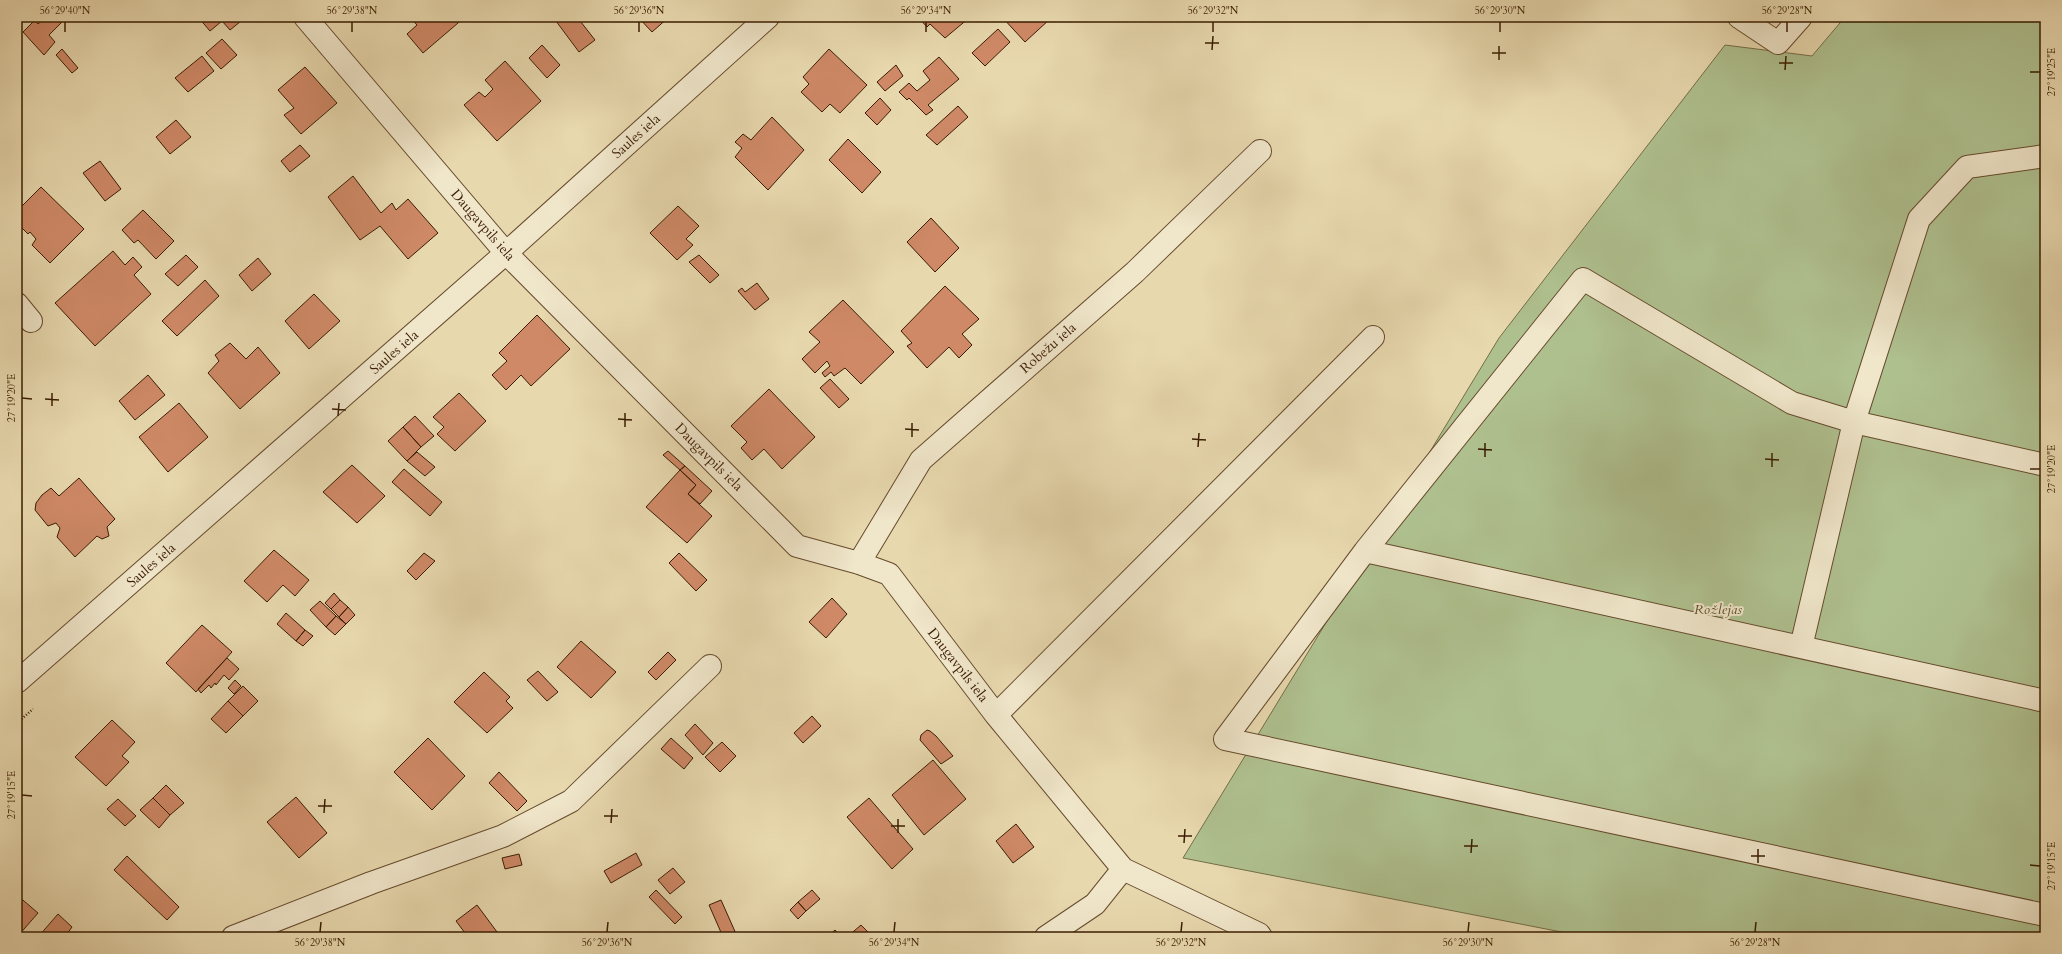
<svg xmlns="http://www.w3.org/2000/svg" width="2062" height="954" viewBox="0 0 2062 954" font-family="Cardo,serif">
  <style>
    .green { fill: #afc08f; stroke: #746e48 }
    .building { fill: #cf8967; stroke: #3a1c02 }
    .lines { fill: none; stroke-linecap: round; stroke-linejoin: round }
    .minor-casing { stroke: #664b2d; stroke-width: 24 }
    .path { stroke: #3a1c02; stroke-width: 2.5; stroke-dasharray: 1 2; stroke-linecap: butt }
    .minor { stroke: #f0e6ca; stroke-width: 22 }
    .ticks { fill: none; stroke: #3a1c02; stroke-width: 1.5 }
    .labels { text-anchor: middle; dominant-baseline: central; stroke-width: 4; stroke-linejoin: round; paint-order: stroke }
    .street-label { font-size: 14px; fill: #3a1c02; stroke: #f0e6ca }
    .park-label { font-size: 14px; font-style: italic; fill: #5d4d2c; stroke: #f0e6ca }
    .neatline { fill: none; stroke: #3a1c02; stroke-width: 1.5 }
    .ticks-label { font-size: 10px; text-anchor: middle; fill: #3a1c02 }
  </style>
  <rect width="100%" height="100%" fill="#e8d8ae"/>
  <filter id="stains"><feTurbulence type="fractalNoise" baseFrequency=".005" numOctaves="4"/><feColorMatrix values="0 0 0 0 .2 0 0 0 0 .09 0 0 0 0 .02 0 0 0 .5 -.17"/></filter>
  <radialGradient id="worn" r=".72"><stop offset=".6" stop-color="#630" stop-opacity="0"/><stop offset="1" stop-color="#630" stop-opacity=".3"/></radialGradient>
  <path class="green" d="M1845,17H2045V937H1587L1183,858L1499,338L1725,45L1812,56Z"/>
  <path class="building" d="M46,17H67L49,35L55,42L44,55L23,32L35,20L38,24Z
    M198,17H246L230,30L222,21L210,31Z
    M410,17H465L423,53L407,34L417,25Z
    M553,17H577L595,40L579,52Z
    M638,17H669L652,32Z
    M918,17H968L969,18L945,38L930,24L927,27Z
    M1002,17H1048L1050,19L1025,42Z
    M998,29L1010,42L985,66L972,53Z
    M222,39L237,55L221,69L206,53Z
    M542,45L560,65L547,78L529,58Z
    M62,49L78,68L72,73L56,55Z
    M829,49L867,85L840,113L830,104L822,112L801,92L809,84L803,77Z
    M202,56L214,71L188,92L175,78Z
    M939,57L959,79L928,105L933,110L926,115L909,98L907,100L899,92L909,83L917,91L930,80L923,71Z
    M505,61L541,101L497,141L464,105L479,92L485,97L493,89L485,80Z
    M896,65L903,76L885,91L877,82Z
    M305,67L337,103L301,134L284,115L294,108L278,90Z
    M880,98L891,110L877,125L865,113Z
    M958,106L968,117L937,145L926,135Z
    M772,117L804,150L768,190L735,157L742,148L735,142L743,134L751,140Z
    M176,120L191,137L170,154L156,137Z
    M848,139L881,172L862,193L829,160Z
    M300,145L310,156L290,172L281,161Z
    M100,161L121,189L105,201L83,173Z
    M353,176L381,213L392,203L396,210L408,199L438,233L408,259L380,226L360,240L328,197Z
    M41,187L84,229L50,263L32,245L36,239L30,232L28,234L17,223V211Z
    M678,206L699,226L686,239L693,245L677,260L650,233Z
    M143,210L174,241L156,259L138,240L134,243L122,230Z
    M931,218L959,248L935,272L907,242Z
    M113,251L125,265L133,257L142,267L134,275L151,294L95,346L55,303Z
    M186,255L198,267L178,286L165,274Z
    M699,255L719,275L710,283L689,262Z
    M258,258L271,274L252,291L239,275Z
    M205,280L219,296L177,336L162,321Z
    M757,283L769,299L755,310L738,291L742,288L745,292Z
    M945,286L979,319L962,334L972,345L959,358L949,347L927,368L907,346L912,343L901,331Z
    M314,294L340,321L309,349L285,321Z
    M843,300L894,352L861,384L845,368L834,376L831,372L825,377L822,373L830,366L827,361L815,373L802,359L820,342L809,332Z
    M537,315L570,349L531,386L521,375L506,390L492,375L507,361L499,353Z
    M230,343L246,359L258,347L280,373L240,409L208,373L219,361L215,355Z
    M148,375L165,395L135,420L119,401Z
    M830,379L849,399L839,408L820,388Z
    M769,389L815,437L782,469L764,449L752,460L741,448L747,442L731,426Z
    M459,393L486,421L455,451L437,434L444,427L433,417Z
    M179,403L208,437L168,472L139,437Z
    M415,416L434,436L421,447L403,427Z
    M403,427L421,447L407,461L388,441Z
    M668,451L685,466L680,470L663,455Z
    M417,452L435,467L425,476L407,461Z
    M352,465L385,496L357,523L323,492Z
    M685,466L712,491L700,504L688,494L696,485L680,470Z
    M404,469L442,502L430,516L392,482Z
    M680,470L696,485L688,494L712,516L687,543L646,507Z
    M79,478L115,519L107,527L109,536L102,539L97,536L75,557L57,537L60,528L56,523L48,526L35,510L36,503L42,495L51,488L59,496Z
    M274,550L309,580L295,596L283,585L267,602L244,581Z
    M424,553L435,561L416,580L407,571Z
    M679,553L707,580L696,591L669,563Z
    M334,593L340,600L331,609L325,603Z
    M832,598L847,614L826,638L809,622Z
    M340,600L348,607L339,617L331,609Z
    M320,601L336,616L326,627L310,610Z
    M348,607L355,615L346,624L339,617Z
    M286,613L305,630L296,641L277,624Z
    M336,616L346,624L335,635L326,627Z
    M202,625L232,652L196,692L166,663Z
    M305,630L313,636L303,646L296,641Z
    M581,641L616,672L591,698L557,667Z
    M668,652L676,660L656,680L648,672Z
    M227,658L239,669L229,680L224,675L216,685L215,683L211,688L209,685L201,693L198,689Z
    M538,671L558,692L547,701L527,680Z
    M484,672L510,697L506,701L513,708L487,733L454,702Z
    M235,680L241,686L234,694L228,688Z
    M243,686L258,701L243,716L228,701Z
    M228,701L243,716L226,733L211,719Z
    M812,716L821,726L803,743L794,733Z
    M112,720L135,742L122,756L129,762L106,786L75,757Z
    M695,724L713,743L703,755L685,735Z
    M927,730L930,731L936,736L953,756L941,764L920,740L921,735Z
    M428,738L465,776L432,810L394,772Z
    M671,738L693,758L684,769L661,749Z
    M722,742L736,756L720,772L705,757Z
    M933,760L966,799L924,835L892,795Z
    M499,772L527,801L517,811L489,783Z
    M166,785L184,803L170,815L153,798Z
    M296,797L327,833L299,858L267,822Z
    M153,798L170,815L159,828L140,810Z
    M869,798L913,849L892,869L847,817Z
    M118,799L136,816L125,826L107,809Z
    M1016,824L1034,847L1013,863L996,841Z
    M636,853L642,865L611,883L604,871Z
    M519,854L522,865L505,869L502,858Z
    M127,856L179,907L167,920L114,870Z
    M673,868L685,882L670,894L658,880Z
    M656,890L682,917L675,924L649,897Z
    M812,890L820,899L806,911L798,902Z
    M17,895L38,913L18,936L17,935Z
    M721,900L737,936L735,937H723L709,905Z
    M798,902L806,911L798,919L790,910Z
    M477,905L500,936L499,937H468L456,921Z
    M58,914L72,927L67,934L70,937H38Z
    M861,925L873,937H847Z
    M835,930L842,937H827Z"/>
  <g class="lines">
    <defs>
      <path id="minor" d="M305,17L506,253L797,546L859,563L889,574L996,715L1123,869L1259,934L1261,937
        M1739,17L1778,43L1801,17
        M17,304L31,321
        M2045,465L1854,422L1792,403L1583,279L1365,551L1225,739L2045,915
        M1365,551L2045,701
        M859,563L921,460L1135,272L1260,151
        M1801,647L1854,422L1919,219L1967,167L2045,156
        M17,682L506,253L768,17
        M996,715L1373,337
        M233,937L371,883L503,836L571,801L710,666
        M1046,937L1095,904L1123,869"/>
    </defs>
    <use href="#minor" class="minor-casing"/>
    <path class="path" d="M17,723L33,709"/>
    <use href="#minor" class="minor"/>
  </g>
  <path class="ticks" d="M65,32V22M352,32V22M639,32V22M926,32V22M1213,32V22M1500,32V22M1787,32V22M1205,43H1219M1212,50L1213,36M1492,53H1506M1499,60V46M1779,63H1793M1785,70L1786,56M2030,72H2040M22,398L32,399M45,399L59,400M52,406V393M332,409L346,410M338,416L339,403M618,419L632,420M625,427V413M905,429L919,430M912,437V423M1192,439L1206,440M1198,447L1199,433M1478,449L1492,450M1485,457V443M1765,459L1779,460M1772,467V453M2030,469H2040M22,795L32,796M318,806H332M324,813L325,799M604,816H618M611,823L612,809M891,826H905M898,833V819M1178,836H1192M1184,843L1185,829M1464,846H1478M1471,853L1472,839M1751,856H1765M1758,863V849M2030,865L2040,866M320,932L321,922M607,932L608,922M894,932L895,922M1181,932L1182,922M1468,932L1469,922M1755,932L1756,922"/>
  <g class="labels">
    <g class="street-label">
      <text transform="translate(636 136) rotate(-42)">Saules iela</text>
      <text transform="translate(483 225) rotate(49)">Daugavpils iela</text>
      <text transform="translate(1048 348) rotate(-41)">Robežu iela</text>
      <text transform="translate(394 352) rotate(-41)">Saules iela</text>
      <text transform="translate(709 457) rotate(45)">Daugavpils iela</text>
      <text transform="translate(151 565) rotate(-41)">Saules iela</text>
      <text transform="translate(958 665) rotate(52)">Daugavpils iela</text>
    </g>
    <g class="park-label">
      <text x="1718" y="609">Rožlejas</text>
    </g>
  </g>
  <rect width="2062" height="954" fill="none" stroke="#e8d8ae" stroke-width="44"/>
  <rect x="22" y="22" width="2018" height="910" class="neatline"/>
  <g class="ticks-label">
    <text x="65" y="14">56°29'40"N</text>
    <text x="352" y="14">56°29'38"N</text>
    <text x="639" y="14">56°29'36"N</text>
    <text x="926" y="14">56°29'34"N</text>
    <text x="1213" y="14">56°29'32"N</text>
    <text x="1500" y="14">56°29'30"N</text>
    <text x="1787" y="14">56°29'28"N</text>
    <text transform="translate(2051 72) rotate(-90)" y="4">27°19'25"E</text>
    <text transform="translate(11 398) rotate(-90)" y="4">27°19'20"E</text>
    <text transform="translate(2051 469) rotate(-90)" y="4">27°19'20"E</text>
    <text transform="translate(11 795) rotate(-90)" y="4">27°19'15"E</text>
    <text transform="translate(2051 866) rotate(-90)" y="4">27°19'15"E</text>
    <text x="320" y="946">56°29'38"N</text>
    <text x="607" y="946">56°29'36"N</text>
    <text x="894" y="946">56°29'34"N</text>
    <text x="1181" y="946">56°29'32"N</text>
    <text x="1468" y="946">56°29'30"N</text>
    <text x="1755" y="946">56°29'28"N</text>
  </g>
  <rect width="100%" height="100%" filter="url(#stains)"/>
  <rect width="100%" height="100%" fill="url(#worn)"/>
</svg>
